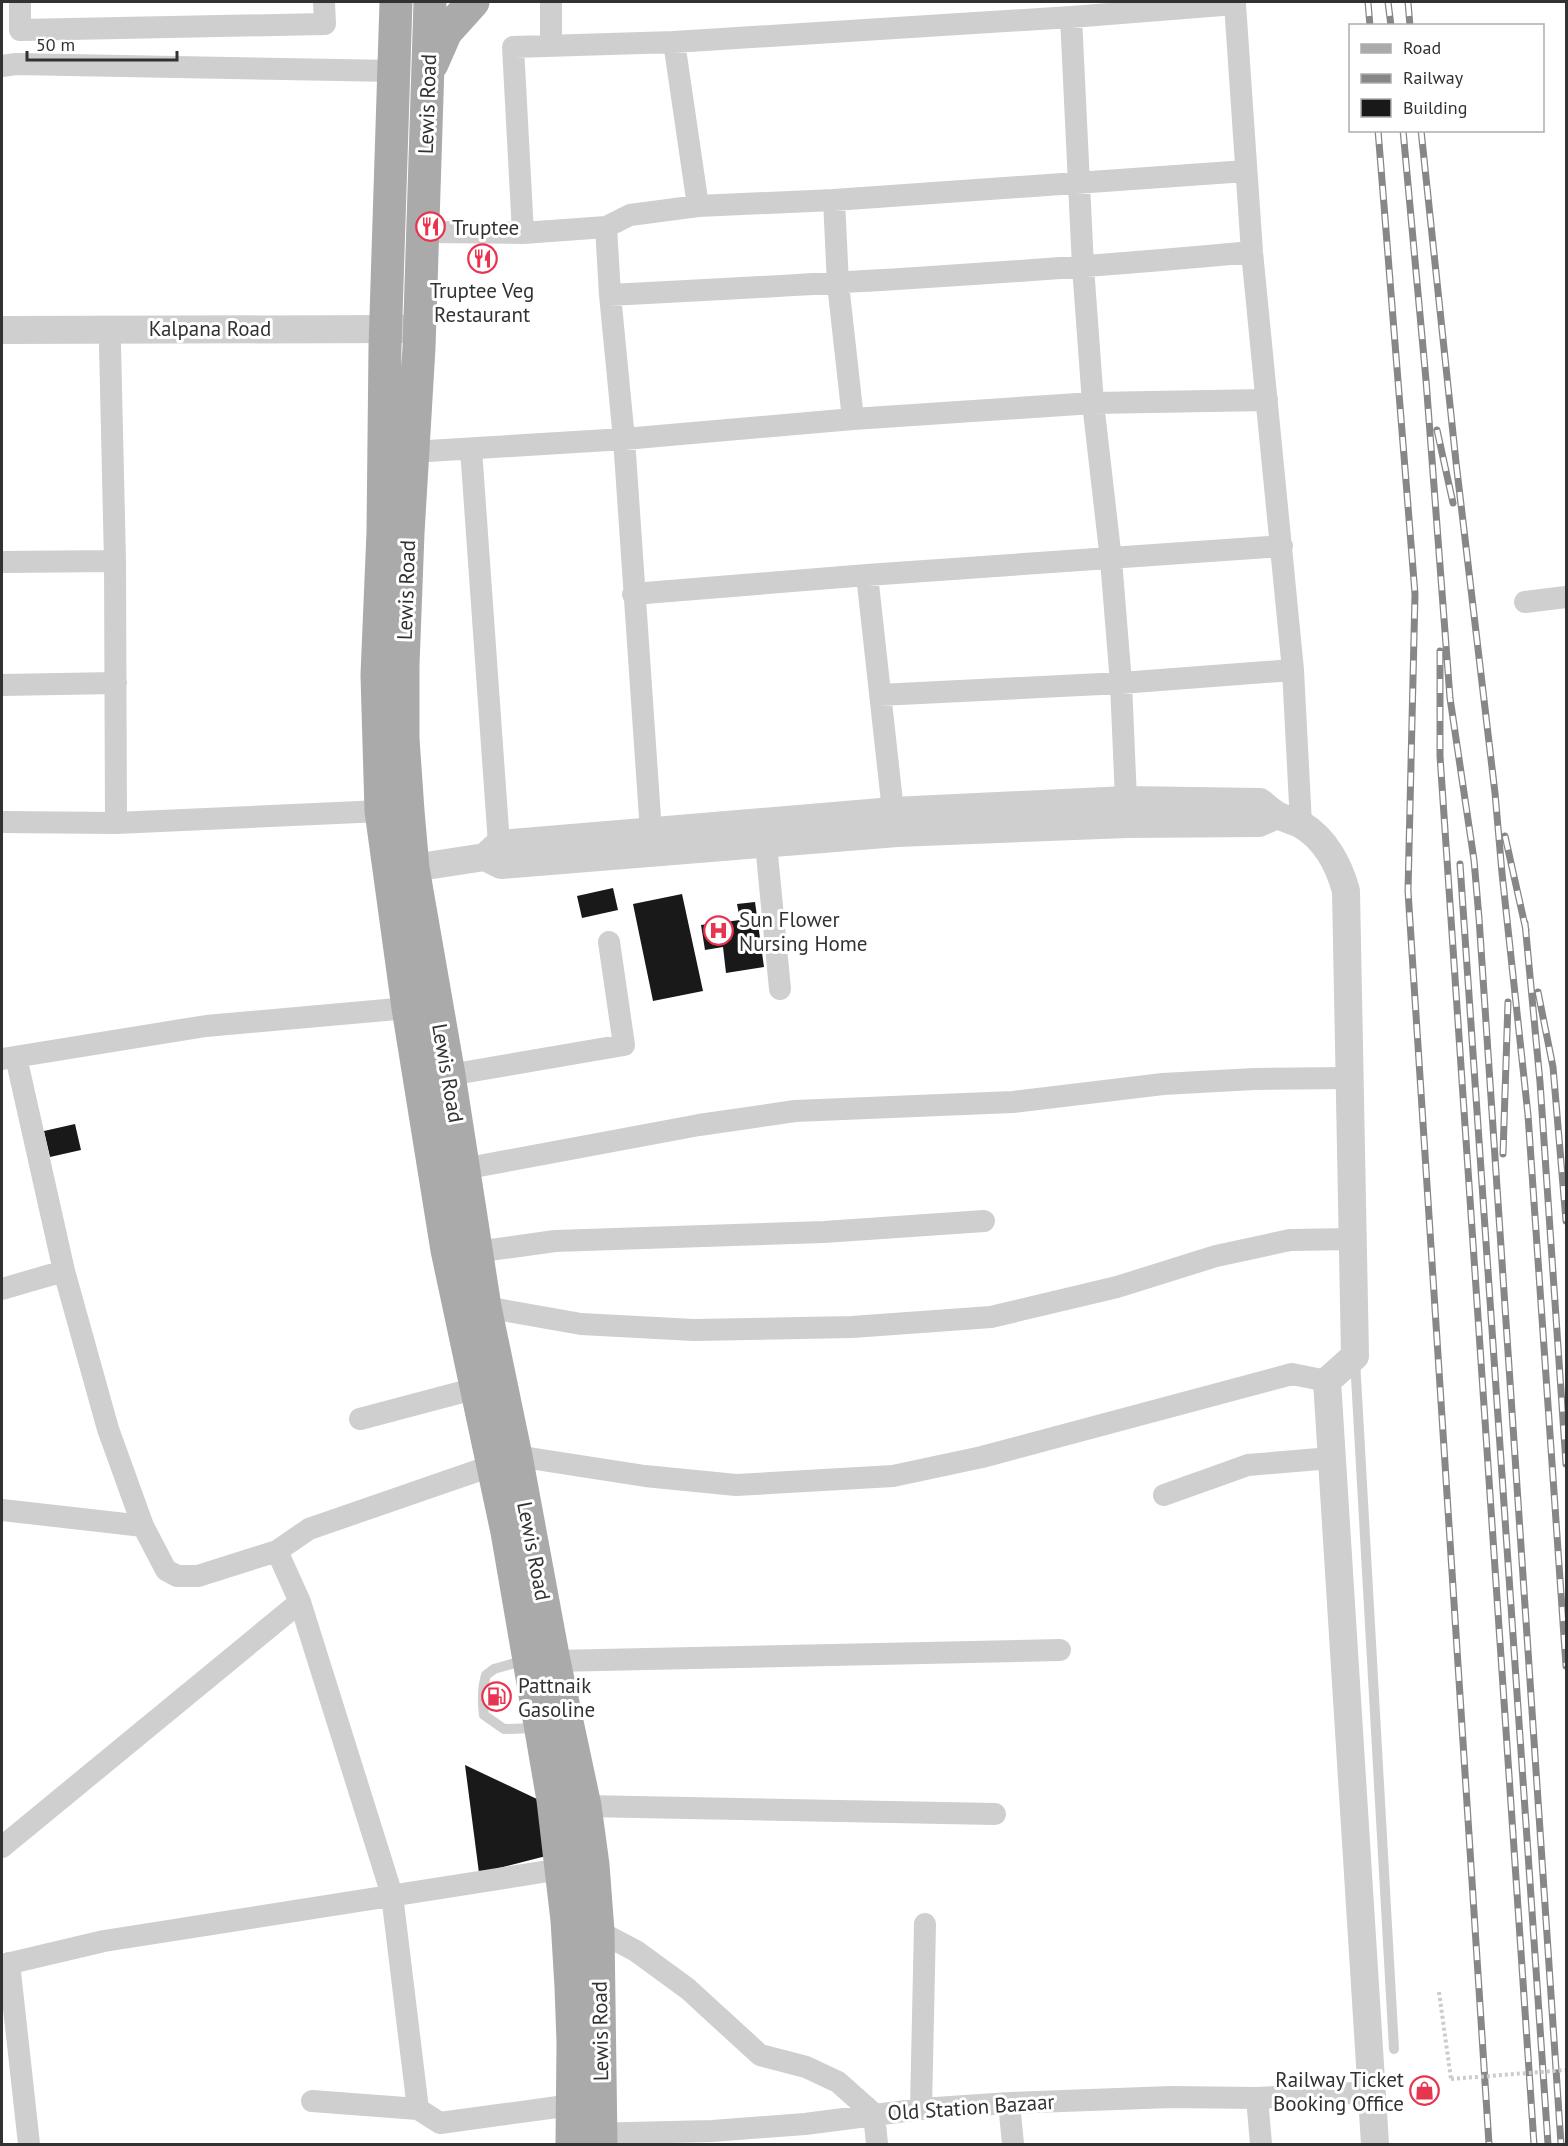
<svg xmlns="http://www.w3.org/2000/svg" width="1568" height="2146" viewBox="0 0 1568 2146" font-family="'PT Sans',sans-serif">
  <style>
    .building { fill: #191919 }
    .lines { fill: none; stroke-linecap: round; stroke-linejoin: round }
    .path { stroke: #ccc; stroke-width: 4; stroke-dasharray: 3 3; stroke-linecap: butt }
    .service { stroke: #cfcfcf; stroke-width: 10 }
    .minor { stroke: #cfcfcf; stroke-width: 22 }
    .tertiary { stroke: #cfcfcf; stroke-width: 28 }
    .primary { stroke: #aaa; stroke-width: 33 }
    .rail-casing { stroke: #878787; stroke-width: 7 }
    .rail { stroke: #fff; stroke-width: 4.5; stroke-dasharray: 14; stroke-linecap: butt }
    .path-bridge { stroke: #ccc; stroke-width: 4; stroke-dasharray: 3 3; stroke-linecap: butt }
    .labels { text-anchor: middle; dominant-baseline: central; stroke-width: 6; stroke-linejoin: round; paint-order: stroke }
    .street-label { font-size: 21px; fill: #323232; stroke: #fff }
    .poi-label { font-size: 21px; fill: #323232; stroke: #fff; text-anchor: start }
  </style>
  <rect width="100%" height="100%" fill="#fff"/>
  <path class="building" d="M613,888L618,910L582,918L577,896Z
    M682,894L703,991L653,1001L633,904Z
    M755,902L764,967L726,973L723,947L705,950L701,925L740,920L737,904Z
    M75,1124L81,1150L50,1157L44,1131Z
    M465,1765L539,1800L550,1855L479,1873Z"/>
  <g class="lines">
    <path class="path" d="M1439,1992L1451,2079"/>
    <path class="service" d="M1355,1360L1394,2049
      M525,1660L494,1669L486,1675C482,1689 482,1700 484,1715L504,1729L537,1728"/>
    <path class="minor" d="M20,2V30L325,24L324,2
      M1071,17L1083,267L1093,403L1111,560L1121,683L1126,800
      M551,46V2
      M2,66L16,64L394,71
      M834,200L1246,171
      M698,206L834,200L838,284L853,419
      M606,227L610,295L624,439L651,832
      M424,232L523,233L513,47L674,42L1071,17L1235,4L1252,252L1293,670L1301,824
      M523,233L606,227L630,215L698,206L674,42
      M610,295C824,284 1038,272 1252,252
      M110,345L115,561L116,823
      M471,449L499,844
      M412,452L624,439L853,419L1093,403L1267,400
      M2,562L115,561
      M867,575L893,811
      M633,594L867,575L1282,546
      M1525,602L1566,597
      M2,685L116,683
      M880,695L1121,683L1293,670
      M2,822L116,823L381,811
      M766,844L780,989
      M16,1057L64,1271L108,1429L143,1526L166,1570L177,1576H198L277,1551L309,1529L494,1465
      M2,1059L206,1026L408,1008
      M449,1075L624,1045L609,942
      M463,1169L699,1125L795,1111L1013,1102L1163,1084L1254,1079L1349,1078
      M476,1252L555,1241L824,1232L984,1221
      M2,1289L64,1271
      M485,1307L581,1324L694,1330L852,1327L991,1317L1117,1287L1216,1256L1290,1240L1354,1239
      M360,1419L477,1388
      M516,1456L645,1476L736,1485L893,1476L982,1457L1292,1374L1327,1381
      M1164,1495L1248,1465L1331,1458
      M2,1510L143,1526
      M277,1551L300,1602L392,1895L418,2109
      M554,1661L1060,1650
      M585,1806L995,1814
      M2,1847L300,1602
      M598,1931L636,1951L688,1989L760,2055L806,2067L838,2082L874,2114L877,2144
      M9,1963L29,2144
      M2,1965L104,1941L561,1869
      M1257,2098L1261,2144
      M312,2101L418,2109L440,2123L572,2105
      M1009,2103L1013,2144
      M921,2109L925,1924
      M588,2134L712,2131L805,2124L921,2109L1009,2103L1171,2097L1257,2098L1371,2092"/>
    <path class="tertiary" d="M2,330L407,329
      M485,857L501,865L897,833L1127,824L1259,823L1277,815
      M413,868L485,857L499,844L893,811L1126,800L1260,802C1266,807 1272,813 1279,816C1286,819 1295,821 1302,825C1325,839 1339,865 1346,891L1355,1356L1327,1381L1375,2144"/>
    <path class="primary" d="M396,2L385,347L383,532L377,675L381,811L408,1008L447,1250L507,1532L553,1800L567,1920L571,1987L573,2042L572,2144
      M430,2L419,348L408,533L403,665V739L408,811L413,868L449,1075L485,1307L516,1456L554,1661L585,1806L593,1865L598,1931L601,2144
      M432,64L446,32L473,2"/>
    <defs>
      <path id="rail" d="M1368,2L1370,26
        M1388,2L1391,26
        M1408,2L1410,26
        M1378,130L1415,594L1408,891L1489,2144
        M1403,130L1426,380L1450,698L1474,860L1479,918L1561,2144
        M1421,130L1456,462L1495,793L1502,873L1528,1115L1566,1666
        M1437,430L1453,503
        M1440,651V756L1534,2144
        M1505,836L1526,930
        M1460,864L1548,2144
        M1525,923L1540,1082L1566,1464
        M1538,992L1553,1067L1566,1221
        M1503,1154L1508,1002"/>
    </defs>
    <use href="#rail" class="rail-casing"/>
    <use href="#rail" class="rail"/>
    <path class="path-bridge" d="M1451,2079L1566,2070"/>
  </g>
  <defs>
    <symbol id="restaurant-ring" viewBox="-11 -11 22 22"><circle r="9.5" fill="#fff" stroke="#e8354f" stroke-width="1.5"/><path d="M-5-6h1v4h1v-4h1v4h1v-4h1v5L-1.5 .5V6h-2V.5L-5-1ZM5-6V6H3V1.5H1.5Q1.5-4 5-6Z" fill="#e8354f"/></symbol>
    <symbol id="hospital-ring" viewBox="-11 -11 22 22"><circle r="9.5" fill="#fff" stroke="#e8354f" stroke-width="1.5"/><path d="M-5-5h3v3.5h4V-5h3V5h-3V1.5h-4V5h-3Z" fill="#e8354f"/></symbol>
    <symbol id="fuel-ring" viewBox="-11 -11 22 22"><circle r="9.5" fill="#fff" stroke="#e8354f" stroke-width="1.5"/><path d="M-5.5-6h7V0h2V4h1.3V-2.5L3-4.5l.8-.8L6-3V5H2.5V1h-1V6h-7ZM-4.2-4.7v3.2H.2V-4.7Z" fill="#e8354f"/></symbol>
    <symbol id="shop-ring" viewBox="-11 -11 22 22"><circle r="9.5" fill="#fff" stroke="#e8354f" stroke-width="1.5"/><path d="M-5-2.5h2.3a2.7 3.5 0 0 1 5.4 0H5L5.5 6h-11ZM-1.5-2.5h3a1.5 2.3 0 0 0-3 0Z" fill="#e8354f"/></symbol>
  </defs>
  <g fill-rule="evenodd">
    <use href="#restaurant-ring" x="414" y="210" width="33" height="33"/>
    <use href="#restaurant-ring" x="466" y="242" width="33" height="33"/>
    <use href="#hospital-ring" x="702" y="914" width="33" height="33"/>
    <use href="#fuel-ring" x="480" y="1680" width="33" height="33"/>
    <use href="#shop-ring" x="1408" y="2074" width="33" height="33"/>
  </g>
  <g class="labels">
    <g class="street-label">
      <text transform="translate(427 104) rotate(-88)">Lewis Road</text>
      <text x="210" y="328">Kalpana Road</text>
      <text transform="translate(406 590) rotate(-88)">Lewis Road</text>
      <text transform="translate(448 1073) rotate(80)">Lewis Road</text>
      <text transform="translate(534 1551) rotate(79)">Lewis Road</text>
      <text transform="translate(600 2031) rotate(-91)">Lewis Road</text>
      <text transform="translate(971 2107) rotate(-4)">Old Station Bazaar</text>
    </g>
    <g class="poi-label">
      <text x="452" y="227">Truptee</text>
      <text x="482" y="290" text-anchor="middle">Truptee Veg<tspan x="482" dy="24">Restaurant</tspan></text>
      <text x="739" y="919">Sun Flower<tspan x="739" dy="24">Nursing Home</tspan></text>
      <text x="518" y="1685">Pattnaik<tspan x="518" dy="24">Gasoline</tspan></text>
      <text x="1404" y="2079" text-anchor="end">Railway Ticket<tspan x="1404" dy="24">Booking Office</tspan></text>
    </g>
  </g>
  <rect width="1568" height="2146" fill="none" stroke="#323232" stroke-width="6"/>
  <rect x="1349" y="24" width="195" height="108" fill="#ffffff" stroke="#adadad" stroke-width="1.5"/>
  <rect x="1361" y="44" width="30" height="9" fill="#aaaaaa" stroke="#adadad" stroke-width="1.5"/>
  <text x="1403" y="54" font-size="18" fill="#323232">Road</text>
  <rect x="1361" y="74" width="30" height="9" fill="#878787" stroke="#adadad" stroke-width="1.5"/>
  <text x="1403" y="84" font-size="18" fill="#323232">Railway</text>
  <rect x="1361" y="99" width="30" height="18" fill="#191919" stroke="#adadad" stroke-width="1.5"/>
  <text x="1403" y="114" font-size="18" fill="#323232">Building</text>
  <path d="M27 51v9h150v-9" fill="none" stroke="#323232" stroke-width="3"/>
  <text x="36" y="51" font-size="18" fill="#323232" stroke="#ffffff" stroke-width="4.5" paint-order="stroke">50 m</text>
</svg>
